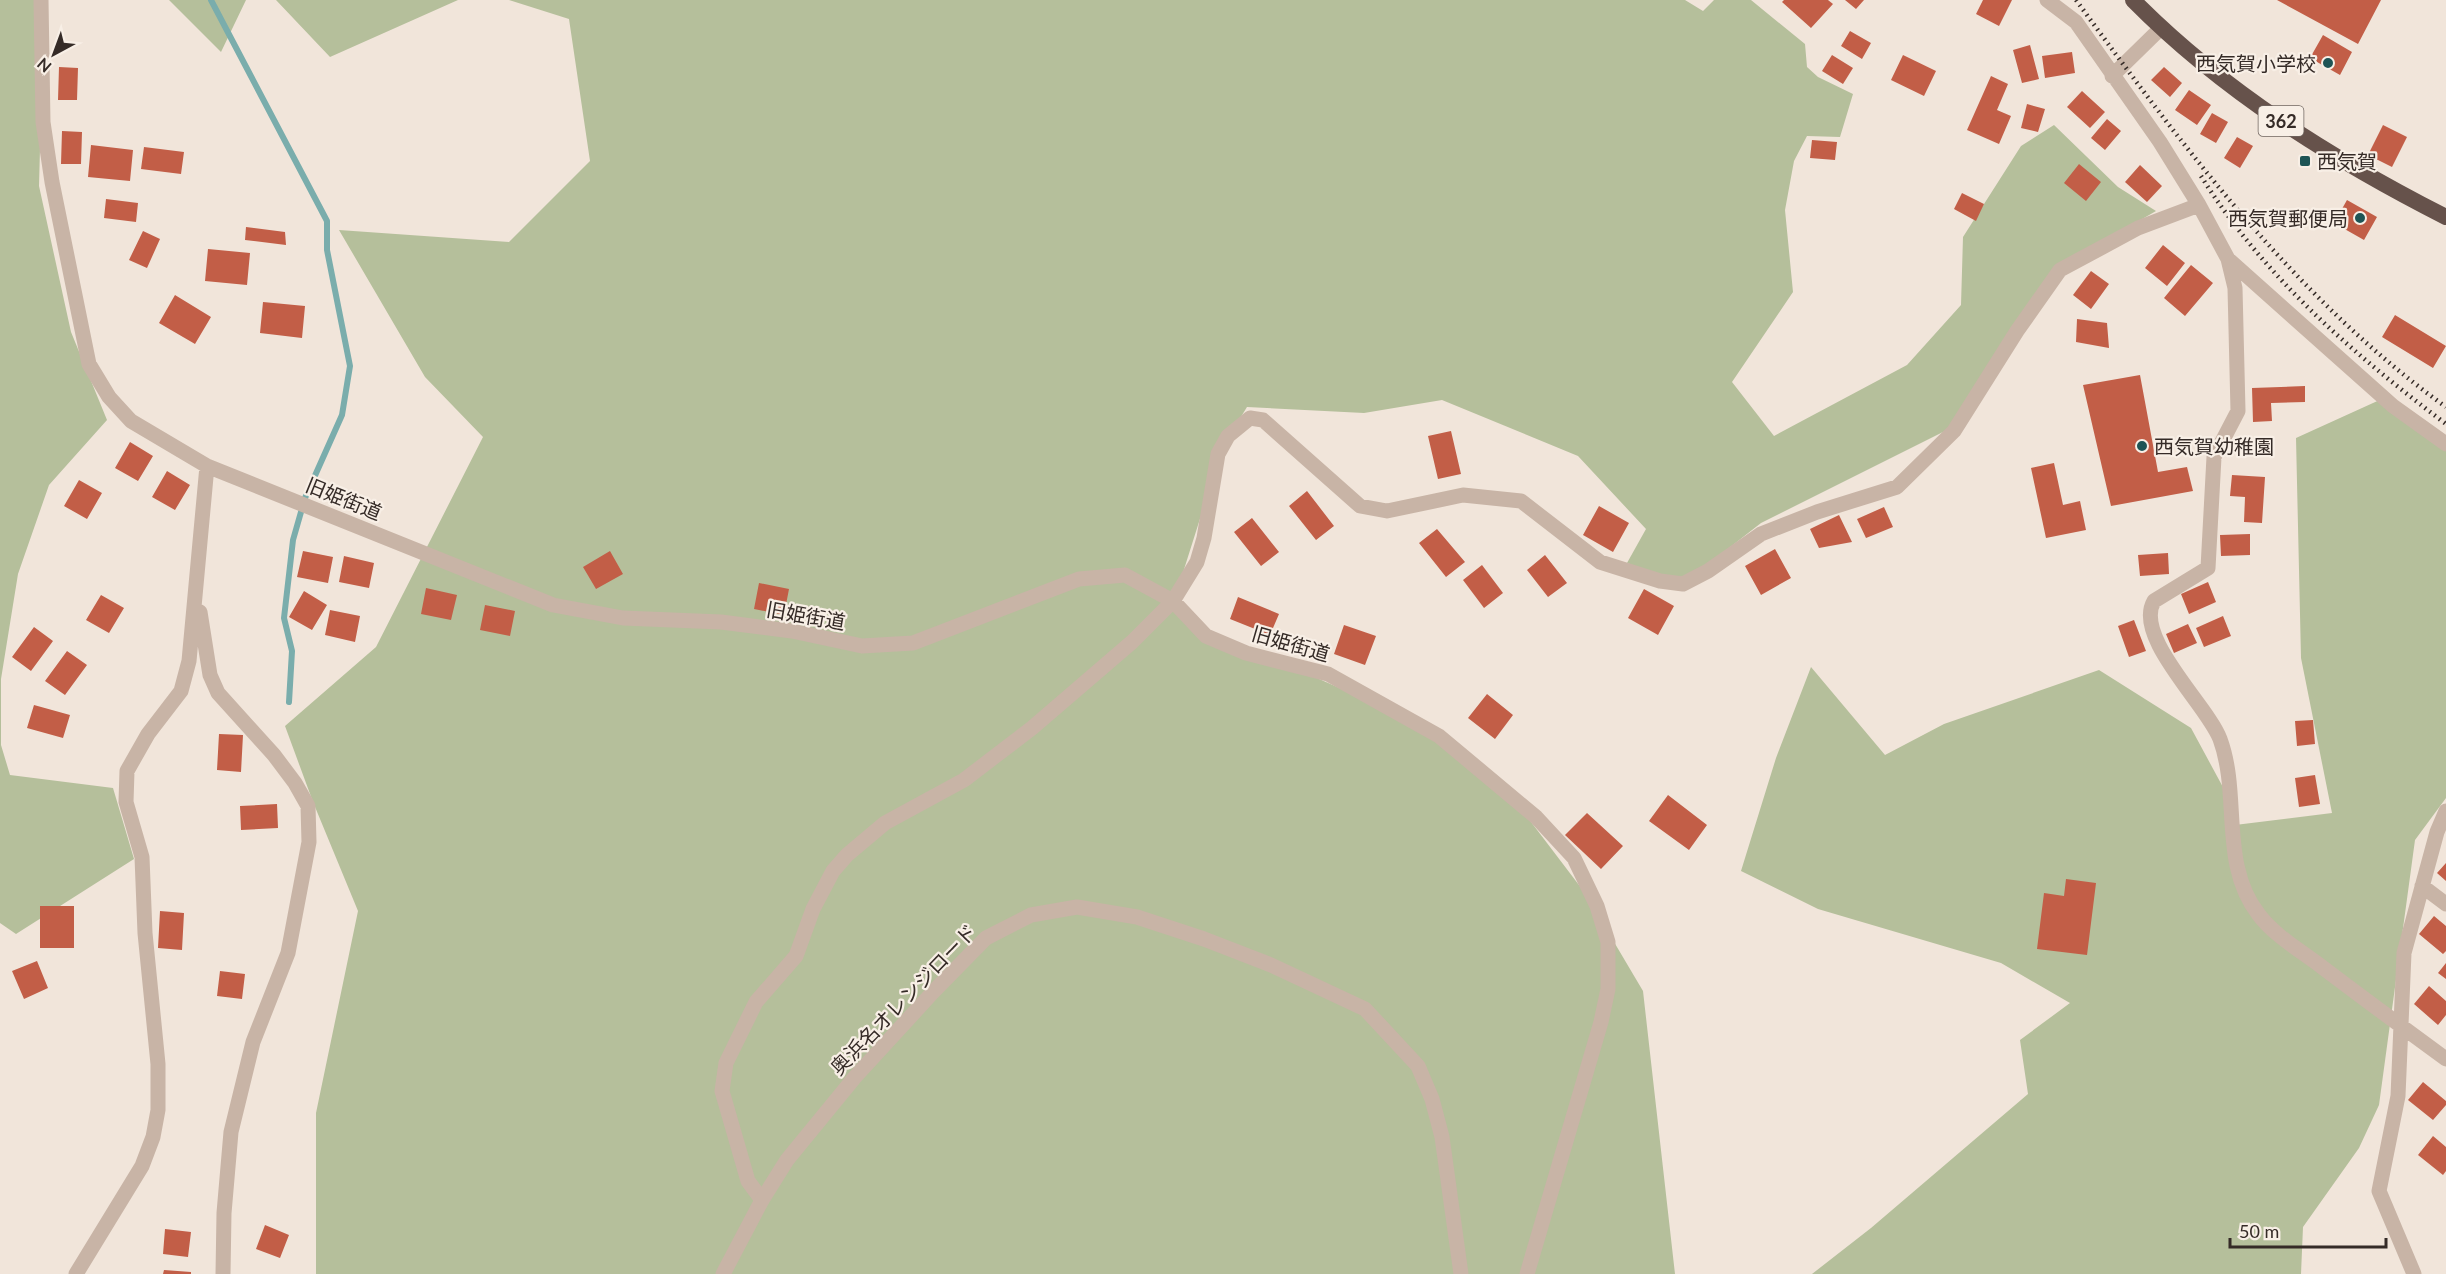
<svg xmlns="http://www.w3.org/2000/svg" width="2446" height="1274" viewBox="0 0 2446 1274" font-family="Lato,'Noto Sans JP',sans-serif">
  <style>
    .green { fill: #b5bf9b }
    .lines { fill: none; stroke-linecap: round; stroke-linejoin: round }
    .stream { stroke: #7aadac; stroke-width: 6 }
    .building { fill: #c25e47 }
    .minor { stroke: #c8b4a6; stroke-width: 15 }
    .tertiary { stroke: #c8b4a6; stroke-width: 15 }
    .trunk { stroke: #66524b; stroke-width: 16 }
    .rail { stroke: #352b27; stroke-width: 4.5; stroke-dasharray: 1.5 4.5; stroke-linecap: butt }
    .poi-dot { fill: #1e5455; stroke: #f8efe6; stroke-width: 2 }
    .labels { text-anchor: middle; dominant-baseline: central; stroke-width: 4.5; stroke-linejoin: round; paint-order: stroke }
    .shield { fill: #f8efe6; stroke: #706660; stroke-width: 1.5 }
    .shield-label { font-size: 18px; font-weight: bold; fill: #352b27 }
    .poi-label { font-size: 20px; fill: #352b27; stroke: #f8efe6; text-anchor: end }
    .street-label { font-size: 20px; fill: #352b27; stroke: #f8efe6 }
  </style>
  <rect width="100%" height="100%" fill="#f1e5da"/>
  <path class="green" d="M0,0H44L39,186L71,332L107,420L49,485L18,574L1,679V745L10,775L113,788L134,859L16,934L0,923Z
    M169,0H246L221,52Z
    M276,0H458L330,57Z
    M509,0H1685L1703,11L1714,0H1751L1805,44L1807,67L1818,77L1853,94L1840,137L1807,136L1794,161L1785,210L1793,292L1732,382L1774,436L1907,365L1961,305L1963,237L2021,146L2054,125L2118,187L2156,211L2058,268L1959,424L1761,523L1683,584L1627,563L1646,529L1578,456L1442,400L1364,413L1247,407L1223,446L1174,601L1195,624L1414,721L1528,818L1585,893L1643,991L1675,1274H316V1113L358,911L313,802L285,726L376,647L483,437L425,377L339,230L509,242L590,161L569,19Z
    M2384,398L2446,445V798L2415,840L2379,1105L2359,1148L2303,1227L2301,1274H1812L1871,1228L2028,1094L2020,1040L2070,1003L2001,963L1818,909L1741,871L1776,758L1811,667L1885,755L1944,724L2099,670L2191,728L2231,802L2235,825L2332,813L2301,658L2296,438Z"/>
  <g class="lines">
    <path class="stream" d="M211,0L327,221V250L350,366L342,415L305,498L293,540L284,618L292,651L289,702"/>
  </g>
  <path class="building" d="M1784,0H1828L1833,4L1811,28L1782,2Z
    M1845,0H1864L1856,9Z
    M1983,0H2012L1999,26L1976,14Z
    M2277,0H2381L2358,44Z
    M1850,31L1871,43L1862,59L1841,46Z
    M2323,35L2352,52L2340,75L2310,58Z
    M2030,45L2039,79L2022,83L2013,50Z
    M2072,52L2075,73L2045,78L2042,56Z
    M1832,55L1853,68L1843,84L1822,71Z
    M1903,55L1936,71L1924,96L1891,80Z
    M59,67L78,68L77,100H58Z
    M2164,67L2182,83L2170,97L2151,80Z
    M1991,76L2008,84L1997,110L2011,116L1999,144L1967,130Z
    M2189,90L2211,105L2197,125L2175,110Z
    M2082,91L2105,112L2090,128L2067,107Z
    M2027,104L2045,109L2038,132L2021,128Z
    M2212,113L2228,122L2216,143L2200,134Z
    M2107,119L2121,131L2105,150L2091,138Z
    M2383,125L2407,137L2392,167L2368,155Z
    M62,131L82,132L81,164H61Z
    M2237,137L2253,146L2240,168L2224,158Z
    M1812,140L1837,142L1835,160L1810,158Z
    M91,145L133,150L130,181L88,177Z
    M144,147L184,152L181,174L141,169Z
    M2079,164L2101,182L2086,201L2064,183Z
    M2140,165L2162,186L2147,202L2125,182Z
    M1962,193L1984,204L1976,221L1954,209Z
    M106,199L138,203L136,222L104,218Z
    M2347,200L2377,217L2364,240L2334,223Z
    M246,227L285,232L286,245L245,240Z
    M143,231L160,239L147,268L129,260Z
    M2163,245L2185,263L2167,286L2145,268Z
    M208,249L250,253L247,285L205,281Z
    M2191,265L2213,283L2185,316L2164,298Z
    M2091,271L2109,284L2091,309L2073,295Z
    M175,295L211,317L195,344L159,323Z
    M263,302L305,306L302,338L260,333Z
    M2395,315L2446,346L2433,368L2382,337Z
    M2077,319L2107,323L2109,348L2076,342Z
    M2140,375L2158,472L2187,467L2193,491L2111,506L2083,385Z
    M2305,386V402L2271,403L2272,421L2253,422L2252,388Z
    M1451,431L1461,474L1438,479L1428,436Z
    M130,442L153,456L138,481L115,468Z
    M2054,463L2063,505L2080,501L2086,530L2046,538L2031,468Z
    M167,471L190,485L175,510L152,497Z
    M2232,475L2265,477L2262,523L2244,522L2245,497L2230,496Z
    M79,480L102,493L87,519L64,506Z
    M1307,491L1334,526L1316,540L1289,506Z
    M1599,506L1629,523L1613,552L1583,535Z
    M1884,507L1893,527L1866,538L1857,519Z
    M1839,515L1852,542L1819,548L1810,529Z
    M1252,518L1279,552L1261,566L1234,532Z
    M1437,529L1465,562L1446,577L1419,543Z
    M2250,534V555L2221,556L2220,535Z
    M1775,549L1791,578L1761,595L1745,566Z
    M303,551L333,557L328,583L297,577Z
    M610,551L623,574L596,589L583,567Z
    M2168,553L2169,574L2140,576L2138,555Z
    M1545,555L1567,583L1548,597L1527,570Z
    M344,556L374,563L369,588L339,582Z
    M1482,565L1503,593L1484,608L1463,580Z
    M2208,582L2216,602L2189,614L2181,594Z
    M759,583L789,589L784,615L754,609Z
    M426,588L457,595L451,620L421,614Z
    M1644,589L1674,606L1658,635L1628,618Z
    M304,591L327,605L312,630L289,617Z
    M101,595L124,608L109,633L86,620Z
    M1238,597L1279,614L1270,635L1230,619Z
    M485,605L515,611L510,636L480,630Z
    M330,610L360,616L355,642L325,635Z
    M2223,616L2231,636L2204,647L2196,628Z
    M2134,620L2146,651L2129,657L2118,626Z
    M2188,624L2197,643L2174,653L2166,634Z
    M1344,625L1376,636L1365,665L1334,654Z
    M34,627L53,641L31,671L12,657Z
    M67,651L87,665L65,695L45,681Z
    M1487,694L1513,715L1495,739L1468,718Z
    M34,705L70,715L63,738L27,728Z
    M2313,720L2315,744L2297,746L2295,721Z
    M219,734L243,735L241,772L217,770Z
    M2315,775L2320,804L2299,807L2295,778Z
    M1668,795L1707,825L1689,850L1649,821Z
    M277,804L278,828L241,830L240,806Z
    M1587,813L1623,846L1601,869L1565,835Z
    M2446,863V881L2437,873Z
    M2066,879L2096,883L2087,955L2037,949L2044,893L2064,896Z
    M40,906H74V948H40Z
    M160,911L184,913L182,950L158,948Z
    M2434,916L2446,926V951L2443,954L2419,934Z
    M37,961L48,988L24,999L12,971Z
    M2446,963V979L2438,973Z
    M220,971L245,974L242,999L217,996Z
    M2429,986L2446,1001V1015L2438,1025L2414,1004Z
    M2423,1082L2446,1101V1105L2433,1120L2408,1100Z
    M2433,1136L2446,1147V1171L2443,1175L2418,1155Z
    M265,1225L289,1235L280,1258L256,1249Z
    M165,1229L191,1232L188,1257L163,1254Z
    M164,1270L191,1272V1274H163Z"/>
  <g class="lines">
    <path class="minor" d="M41,0L43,122L52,182L89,364L109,397L131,421L207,466L553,605L623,618L721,622L792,631L862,646L913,643L1079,579L1125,575L1173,601L1206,636L1246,653L1328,674L1439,736L1536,817L1574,858L1597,906L1608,942V989L1601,1022L1527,1274
      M2047,0L2076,22L2160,142L2199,205L2228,259L2393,406L2446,444
      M2112,76L2161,28
      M2228,259L2235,288L2238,411L2214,457L2208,568L2154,601C2133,637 2208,706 2220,739C2241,796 2219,864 2259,915C2275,936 2301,951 2322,967C2363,998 2405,1029 2446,1059
      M200,612L210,675L218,693L274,755L295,783L308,806L309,842L288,953L253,1042L231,1132L224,1213L223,1274
      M2422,886L2446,904
      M762,1200L748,1181L722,1091L726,1063L756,1002L796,956L813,909L833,871L847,855L885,823L964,780L1032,728L1132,642L1173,601L1197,562L1204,538L1218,454L1228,436L1250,418L1263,420L1360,506L1387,511L1463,495L1521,501L1600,562L1660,581L1683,584L1708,571L1761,534L1817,512L1897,487L1954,431L2017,331L2060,270L2138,228L2199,205
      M76,1274L142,1166L153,1137L158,1110V1064L145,933L142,857L126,802L127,771L148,734L181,691L189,661L207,466
      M2414,1274L2379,1191L2398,1096L2404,953L2437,832L2446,811"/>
    <path class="tertiary" d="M723,1274L762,1200L787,1160L855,1077L933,992L986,938L1031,915L1077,907L1137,917L1204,939L1271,965L1365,1009L1418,1066L1432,1099L1442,1137L1461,1274"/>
    <path class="trunk" d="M2133,0C2223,91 2332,159 2446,217"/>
    <path class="rail" d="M2076,0C2184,148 2296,299 2446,407
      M2201,176C2264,277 2352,353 2446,424"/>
  </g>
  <g class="poi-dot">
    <circle cx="2328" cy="63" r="6"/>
    <rect x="2299" y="155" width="12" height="12" rx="3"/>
    <circle cx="2360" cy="218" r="6"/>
    <circle cx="2142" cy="446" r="6"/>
  </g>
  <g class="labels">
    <rect class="shield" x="2258.5" y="106" width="45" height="30" rx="4.5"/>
    <g class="shield-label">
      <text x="2281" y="121">362</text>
    </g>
    <g class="poi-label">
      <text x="2316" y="63">西気賀小学校</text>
      <text x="2317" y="161" text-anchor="start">西気賀</text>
      <text x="2348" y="218">西気賀郵便局</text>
      <text x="2154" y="446" text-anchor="start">西気賀幼稚園</text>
    </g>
    <g class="street-label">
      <text transform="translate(344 498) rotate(22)">旧姫街道</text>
      <text transform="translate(806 615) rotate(10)">旧姫街道</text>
      <text transform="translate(1291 643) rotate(16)">旧姫街道</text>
      <text transform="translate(903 999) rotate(-46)">奥浜名オレンジロード</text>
    </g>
  </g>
  <g transform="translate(54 54) rotate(221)" stroke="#f8efe6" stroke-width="4.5" paint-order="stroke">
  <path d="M0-4.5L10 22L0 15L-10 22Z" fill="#352b27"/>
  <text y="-9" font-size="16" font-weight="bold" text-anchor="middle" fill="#352b27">N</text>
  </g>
  <path d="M2230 1238v9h156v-9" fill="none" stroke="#352b27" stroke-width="3"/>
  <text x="2239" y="1238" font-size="18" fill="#352b27" stroke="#f8efe6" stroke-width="4.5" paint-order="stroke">50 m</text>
</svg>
